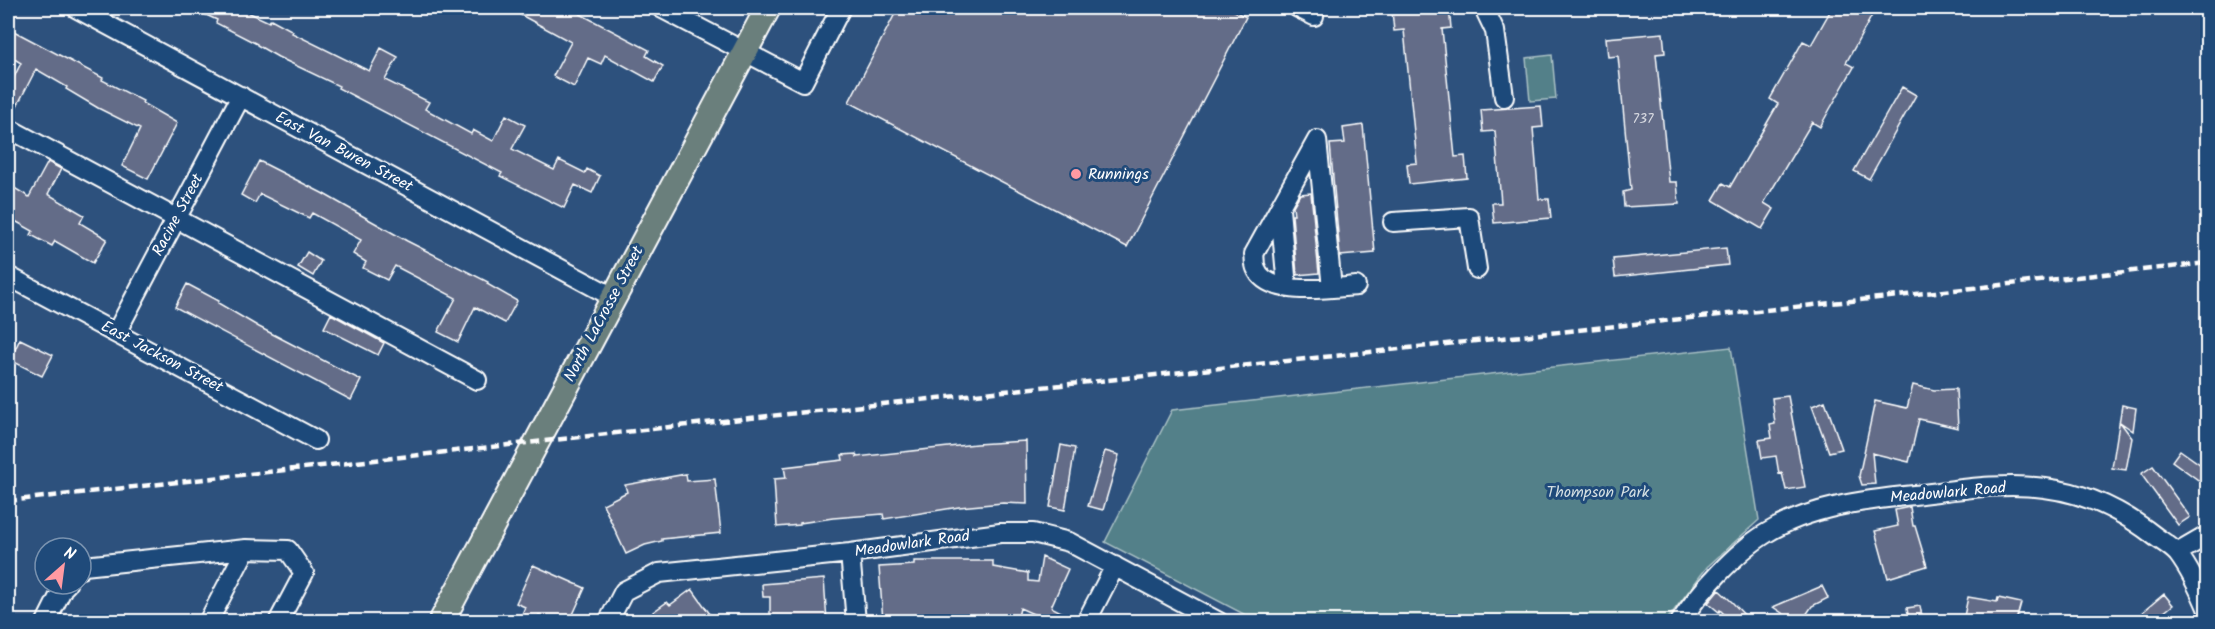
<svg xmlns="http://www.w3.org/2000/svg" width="2215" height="629" viewBox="0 0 2215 629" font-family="Kalam,sans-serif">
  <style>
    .green { fill: #538089; stroke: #a9c0c4; stroke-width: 1.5 }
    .building { fill: #646c88; stroke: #fff; stroke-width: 1.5 }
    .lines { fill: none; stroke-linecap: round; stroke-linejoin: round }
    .minor-casing { stroke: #fff; stroke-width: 22 }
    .major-casing { stroke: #fff; stroke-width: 28 }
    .path { stroke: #fff; stroke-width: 3; stroke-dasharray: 1.5 4.5; stroke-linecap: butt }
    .minor { stroke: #1f4a7a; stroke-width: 18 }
    .major { stroke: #6b7f7c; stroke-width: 24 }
    .rail { stroke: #fff; stroke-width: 4.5; stroke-dasharray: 9 4.5; stroke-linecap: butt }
    .poi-dot { fill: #ff9aa2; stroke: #1f4a7a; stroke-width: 2 }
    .labels { text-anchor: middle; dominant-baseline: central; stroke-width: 6; stroke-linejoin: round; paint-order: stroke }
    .number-label { font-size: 14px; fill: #d8dae1 }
    .street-label { font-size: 16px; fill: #fff; stroke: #1f4a7a }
    .poi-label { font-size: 16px; fill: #fff; stroke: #1f4a7a; text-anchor: start }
    .park-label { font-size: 16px; fill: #d4dfe2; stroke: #1f4a7a }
  </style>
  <rect width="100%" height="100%" fill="#2d517d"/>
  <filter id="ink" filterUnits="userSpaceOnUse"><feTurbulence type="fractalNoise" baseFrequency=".0167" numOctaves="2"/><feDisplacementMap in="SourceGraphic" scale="12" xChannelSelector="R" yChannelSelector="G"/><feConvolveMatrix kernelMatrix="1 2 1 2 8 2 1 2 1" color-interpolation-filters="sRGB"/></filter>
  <g filter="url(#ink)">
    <path class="green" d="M1552,55L1556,99L1530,101L1526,58Z
      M1731,347L1759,520L1707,567L1666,621H1257L1105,542L1172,410Z"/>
    <path class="building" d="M191,8H239L269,22L271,19L293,31L292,33L369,71L381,48L398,57L385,80L429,102L425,109L471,134L473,130L493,141L506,115L525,125L512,149L554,170L559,160L585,173L587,169L600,176L592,193L575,185L564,208L500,176L502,173L338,88L339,86L278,57L257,45V44L216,23L217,20Z
      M508,8H569L649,50L646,56L663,66L654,82L605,55L601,64L588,58L574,87L553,76L571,42Z
      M898,8H1229L1246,17L1127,247L849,102Z
      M1433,8H1449L1451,28L1442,29L1455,157L1465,156L1467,178L1409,184L1407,164L1417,163L1404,30L1394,31L1392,11Z
      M1832,8H1876L1846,63L1854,67L1830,109L1820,127L1812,122L1764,203L1774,209L1762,229L1713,200L1723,183L1730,187L1778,104L1770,99L1803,41L1811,45Z
      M8,28L103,78L102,80L143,101L142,103L177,123L148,179L122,166L140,129L98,108L66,89L67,87L36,69L17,106L8,101V89L21,63L8,55Z
      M1663,33L1665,53L1656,54L1669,182H1677L1679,204L1624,207L1623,192L1631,190L1618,56L1608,57L1606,38Z
      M1902,87L1916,95L1869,179L1854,171Z
      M1541,106L1543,127L1533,128L1539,199H1549L1551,218L1494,223L1492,203H1501L1495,131L1483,132L1481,110Z
      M1363,125L1375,253L1340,256L1330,144L1345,143L1343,128Z
      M259,161L322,193L407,241L488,282L487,284L517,301L505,323L475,307L458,342L438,332L456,298L395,266L387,280L363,268L366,262L353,254L361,240L312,213L309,218L260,194L255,203L241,195Z
      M48,162L61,169L48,194L84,215L80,223L107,239L93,263L55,241L52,246L31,235L33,231L8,217V184L29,197Z
      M1311,193L1319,273L1297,275L1292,215H1294L1293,206L1300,194Z
      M1726,248L1728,265L1615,277L1613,259Z
      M307,252L321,261L313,276L298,267Z
      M187,284L219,301L218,303L259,327L361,380L351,400L175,307Z
      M331,314L384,343L378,355L324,328Z
      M20,339L53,355L42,376L10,360Z
      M1913,385L1934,390L1956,389L1958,428L1919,419L1909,462L1872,453L1875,484L1862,485L1859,476L1875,401L1907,408Z
      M1788,396L1805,487L1786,490L1782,473L1779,474L1776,456L1762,458L1759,440L1772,438L1770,425L1775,424L1772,398Z
      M1825,401L1842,449L1829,452L1812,406Z
      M2122,405L2136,408L2133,431L2120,422L2132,438L2126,470L2112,468Z
      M1026,441L1027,504L1003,503L959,507L884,519L883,514L833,518L800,523V525L777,527L774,479L786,478L784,467L843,460L842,455L856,454L857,457L976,444Z
      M1061,445L1075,448L1065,510L1050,507Z
      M2180,450L2208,470V487L2172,461Z
      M1105,451L1119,455L1103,510L1088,506Z
      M2153,466L2190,517L2178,525L2141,474Z
      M686,474L687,481L715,479L721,533L662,539V541L645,545L626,554L603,504L627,492L625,485Z
      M1910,507L1913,526H1915L1927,566L1888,578L1875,531L1898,526L1895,510Z
      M1042,557L1068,569L1051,607L1075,619V621H1049L1020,608L1017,621H883L879,567L914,565V561H993V567L1028,573V581L1038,582Z
      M533,565L585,588L570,621H553L539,615L536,620L522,614L525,607L516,603Z
      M824,579L827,621H770V597H763L762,584Z
      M1822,586L1828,598L1812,606L1802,621H1794L1773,607Z
      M692,589L715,621H647L655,616L653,612L667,602L670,605Z
      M1719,590L1732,602L1750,621H1731L1720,610L1719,612L1708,603Z
      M2164,594L2173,605L2153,621H2132Z
      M1968,597L1997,602L1998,598L2021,603L2016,621H1994L1978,618L1977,621H1963Z
      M1920,606L1923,621H1909L1907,608Z"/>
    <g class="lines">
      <defs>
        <path id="minor" d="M76,8L613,297
          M661,8L803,82L841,8
          M1298,8L1314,16
          M1484,8L1495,31L1504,97
          M8,128L477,380
          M1317,140L1254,254C1255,258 1254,264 1256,268C1267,298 1331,288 1356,286
          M1317,140L1332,288
          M1280,209L1287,287
          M1393,222L1469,217L1477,269
          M8,276L316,440
          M116,333L241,96
          M850,553L856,622
          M2177,553L2208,535
          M81,569L84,566L246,549
          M46,622L63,588L67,584
          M208,622L246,549L288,550L304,573L278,622
          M608,622L624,591L659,573L850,553L1000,533H1033L1069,542L1219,622
          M1086,622L1115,566
          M1680,622C1698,593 1736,552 1765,534C1808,507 1865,500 1914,495C1957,490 2002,482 2045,488C2087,493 2124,512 2156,537C2163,542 2172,547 2178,554C2190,570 2200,591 2208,610"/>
        <path id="major" d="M441,622L768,8"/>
      </defs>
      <use href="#minor" class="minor-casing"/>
      <use href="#major" class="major-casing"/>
      <path class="path" d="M1666,8C1673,12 1681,13 1687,8"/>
      <use href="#minor" class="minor"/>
      <use href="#major" class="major"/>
      <path class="rail" d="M8,501L741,419L2208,263"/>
    </g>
  </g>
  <circle class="poi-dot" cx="1076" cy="174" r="6"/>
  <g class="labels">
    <g class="number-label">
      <text x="1643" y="119">737</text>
    </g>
    <g class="street-label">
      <text transform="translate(344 152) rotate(28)">East Van Buren Street</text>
      <text transform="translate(178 215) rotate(-62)">Racine Street</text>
      <text transform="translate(604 314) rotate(-62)">North LaCrosse Street</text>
      <text transform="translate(162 357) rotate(28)">East Jackson Street</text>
      <text transform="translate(1948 493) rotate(-5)">Meadowlark Road</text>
      <text transform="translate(912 544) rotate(-8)">Meadowlark Road</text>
    </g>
    <g class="poi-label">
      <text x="1088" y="174">Runnings</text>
    </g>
    <g class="park-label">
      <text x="1598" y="492">Thompson Park</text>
    </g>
  </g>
  <rect width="2215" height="629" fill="none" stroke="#1f4a7a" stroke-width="30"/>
  <rect x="15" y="15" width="2185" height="599" fill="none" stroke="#fff" stroke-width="2" filter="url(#ink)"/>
  <g transform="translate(63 566) rotate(28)"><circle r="28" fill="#1f4a7a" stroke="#7992af" stroke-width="1.5"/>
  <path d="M0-4.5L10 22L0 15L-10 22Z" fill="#ff9aa2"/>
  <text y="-9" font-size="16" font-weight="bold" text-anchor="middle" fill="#ffffff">N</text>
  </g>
</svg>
